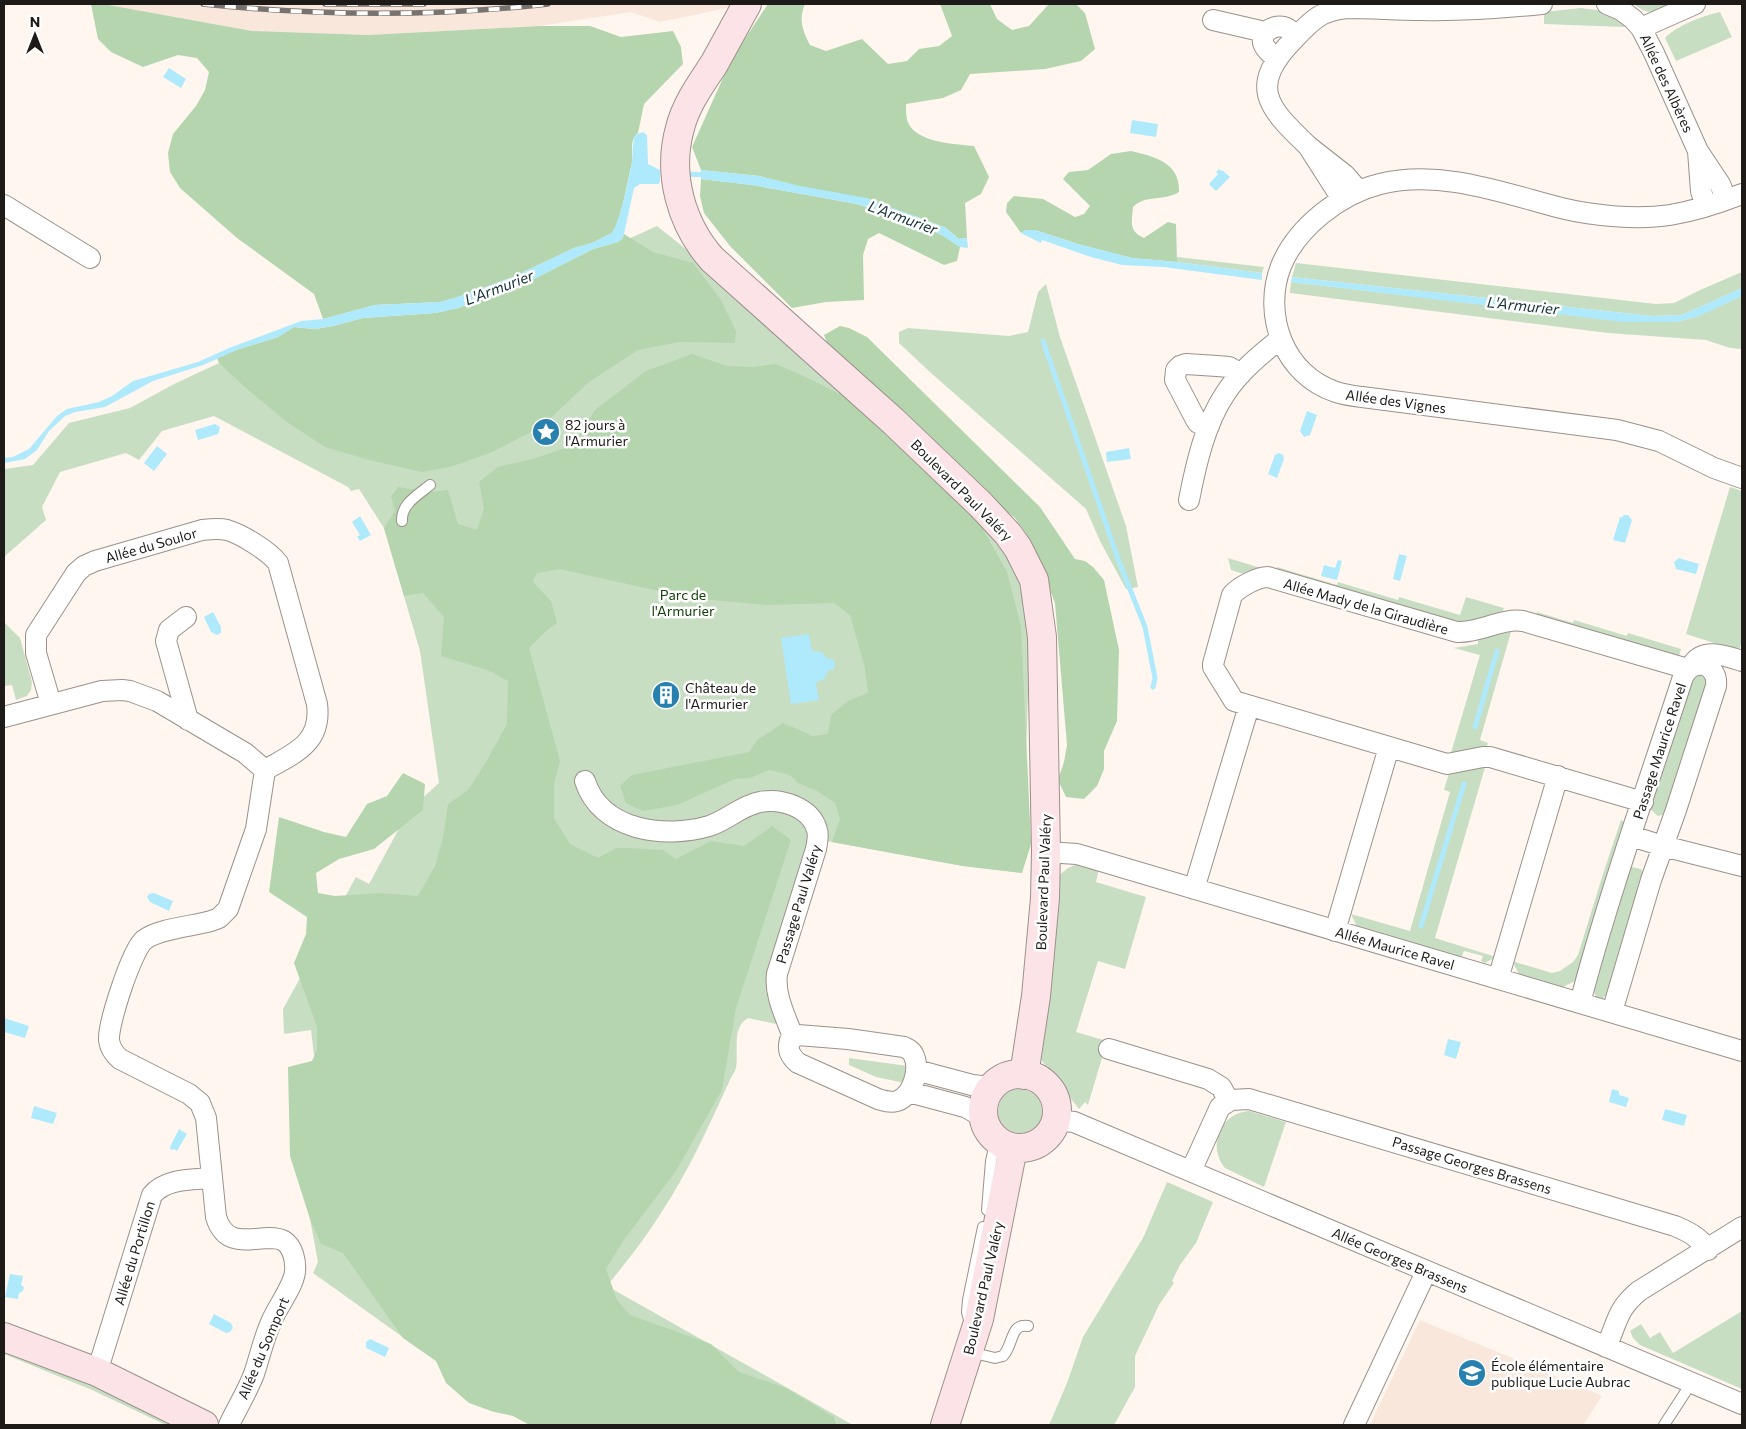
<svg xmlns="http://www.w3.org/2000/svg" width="1746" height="1429" viewBox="0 0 1746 1429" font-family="Commissioner,sans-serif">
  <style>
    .built { fill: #f9e7db }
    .green { fill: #c8dec3 }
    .forest { fill: #b4d5ad }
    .water { fill: #afe9fc }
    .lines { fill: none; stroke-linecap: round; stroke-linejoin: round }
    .stream { stroke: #afe9fc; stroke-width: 5 }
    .lane-casing { stroke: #9b918a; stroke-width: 12 }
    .street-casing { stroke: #9b918a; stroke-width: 22 }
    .secondary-casing { stroke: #9b918a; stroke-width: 30 }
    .lane { stroke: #fff; stroke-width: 10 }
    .street { stroke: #fff; stroke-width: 20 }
    .secondary { stroke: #fce3e7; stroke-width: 28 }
    .rail-casing { stroke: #78736f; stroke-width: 5.5 }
    .rail { stroke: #fff; stroke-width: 4; stroke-dasharray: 11; stroke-linecap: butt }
    .labels { text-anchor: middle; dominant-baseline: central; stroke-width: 5; stroke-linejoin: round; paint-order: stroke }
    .street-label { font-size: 14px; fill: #1d1a17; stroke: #fff }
    .poi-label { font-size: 14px; fill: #1d1a17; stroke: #fff; text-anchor: start }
    .park-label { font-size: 14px; fill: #16410b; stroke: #fff }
    .water-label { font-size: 15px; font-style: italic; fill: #133038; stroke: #fff }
  </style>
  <rect width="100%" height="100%" fill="#fff6f0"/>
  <path class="built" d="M103,4H734L732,7L660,22L631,12L539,26L367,35L252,31Z
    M1420,1320L1534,1367L1602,1396L1583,1425H1370Z"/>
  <path class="green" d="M1634,4H1674C1657,12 1650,17 1634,4Z
    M1581,8L1604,11L1627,25L1624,27L1544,24V12Z
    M1720,12L1732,37L1676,61L1665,38C1676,26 1704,15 1720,12Z
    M657,226L741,293L1002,539L1023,583L1030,637L1022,873L963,866L810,838L769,980L768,995L773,1007L776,1024L748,1018C731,1028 739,1052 736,1068C735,1072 731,1077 729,1082C709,1126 688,1172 661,1213C645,1239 626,1262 607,1286L853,1425H530L513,1416L313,1273L318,1262L310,1219L320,1218L326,1159L311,1030L284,1034L283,1009L356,877L369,884L409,810L439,783L420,651L384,528L359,489L351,491L348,487L214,416L162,431L139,460L126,453L60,472L42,507L46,520L4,557V469L33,465L69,423L130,408L174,384L264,342L452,319Z
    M1177,257L1264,267L1262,273L1177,262Z
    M1296,263L1656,304L1674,303L1700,290L1742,272V288L1682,315L1652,316L1292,277Z
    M1291,282L1623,321L1677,322L1695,317L1742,296V349L1730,348L1706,340L1608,333L1290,293Z
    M1046,284L1060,337L1126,526L1138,587L1126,589L1100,541L1086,509L931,373L899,343V332L908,328L1009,336L1028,332L1038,292Z
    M1730,487L1742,491V641L1739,651L1686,634Z
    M1228,558L1261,568L1247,575L1231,570Z
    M1277,567L1337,585L1338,582L1398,600L1399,597L1460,615L1466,597L1504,608L1500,617L1460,626L1275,572Z
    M1537,612L1573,623L1574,620L1627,636L1628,633L1681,649L1679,656L1536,617Z
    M4,622L20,638L32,682L31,690L27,696L16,700L12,685L4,686Z
    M1511,632L1480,740L1488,743L1486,748L1450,756L1480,655L1454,648L1478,644V639Z
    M1698,671L1710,677L1666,814L1658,816L1650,809L1689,677Z
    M1486,764L1435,938L1496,957L1485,963L1481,961L1483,956L1464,951L1460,961L1359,931L1351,914L1410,931L1450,792L1444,790L1449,773Z
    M1621,820L1630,823L1577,980L1561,988L1522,980L1512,961L1552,973L1560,971L1573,962L1578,955L1603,874Z
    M1075,865L1099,869L1096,882L1146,897L1125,969L1098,961L1076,1032L1107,1041L1088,1105L1085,1102L1079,1109L1050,1072L1042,1061L1039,1052L1057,877L1068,868Z
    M1631,867L1641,869L1644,874L1611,990L1601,1000L1597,999L1592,987Z
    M849,1058L908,1066L905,1083L876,1077L849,1065Z
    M998 1111a22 22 0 1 1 44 0a22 22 0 1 1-44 0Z
    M1249,1111L1286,1122L1264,1187L1225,1168C1207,1147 1220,1113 1249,1111Z
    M1167,1182L1213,1202L1196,1243L1180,1265L1172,1281L1174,1283L1159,1305L1135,1356V1387L1114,1425H1049L1067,1383L1083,1337L1143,1238Z
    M1742,1311V1389L1640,1345L1633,1338L1630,1331L1641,1324L1650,1338L1660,1332L1673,1353Z
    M4,1344L189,1425H166L92,1390L4,1354Z"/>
  <path class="forest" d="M91,4H103L252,31L368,35L539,26H590L621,37L673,31L681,47L683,64L644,104L638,133C629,140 633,152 632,162C628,179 621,221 612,233L592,243L574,248L513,277L464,295L441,302L375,305L323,319L314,294L237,238L180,188L170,172L168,153L173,134L196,106L205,90L209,72L197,58L178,55L143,67L111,52L98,39Z
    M768,4H805C798,20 803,31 810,45L826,51L862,39L888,64L907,61L919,49L939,46L952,36L940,4H990L997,19L1012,30L1029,26L1049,4H1076L1085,13L1095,49L1081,61L1045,69L970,74L961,90L943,98L906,104C906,109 906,115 907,120C914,143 955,144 974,146L989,177L981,194L965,203L967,238L959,239L946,228L918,217L759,176L701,170L692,147L732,58Z
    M1131,151C1155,157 1180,162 1179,192C1162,202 1146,194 1133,207C1132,222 1128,231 1144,238L1168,222L1176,224L1177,262L1132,258L1078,244L1035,230H1025L1021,233L1006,212L1007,203L1014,196L1043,199L1075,217L1084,214L1090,206L1063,179L1069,172L1088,170L1111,154Z
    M701,179L753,185L857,204L914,223L942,235L960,247L957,261L944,265L879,233L868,239L863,255L864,300L826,302L792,308L730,246L704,213L700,196Z
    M624,234L653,252L693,263L721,300L736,331L735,343L679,342L638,350L589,382L541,427L490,453L450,467L422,472L369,460L325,447L287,422L246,388L219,363L217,358L239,349L278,337L294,327L315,329L333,326L363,318L435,313L458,308L526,283L593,249L618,242L622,239Z
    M840,326L849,328L867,337L1040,507L1075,559L1085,561L1093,567L1104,580L1119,650L1117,721L1104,751V769L1097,786L1084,799L1066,797L1058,780L1064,762L1067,745L1055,603L1035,550L1026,533L1015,518L1001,507L827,343L824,335Z
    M692,354L727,366L753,367L776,364L812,380L851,400L976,517L1007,572L1021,626L1031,844L1022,873L963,866L832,842L840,819L835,803L817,791L798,783L790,775L769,770L750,778L735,779L677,805L643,811L626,803L620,786L632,775L749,752L757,740L783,723L813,736L828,734L831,715L848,701L868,693L865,668L850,615L834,603L766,605L690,598L560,569L537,573L533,582L551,601L557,623L545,632L529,648L560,761L554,784V818L570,844L598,858L616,848H626L663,850L676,859L711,841L744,846L772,826L791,840L736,1008L722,1090L676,1171L623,1241L606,1269L617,1300L630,1315L711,1344L739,1372L786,1388L834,1417L836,1425H530L513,1416L494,1412L469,1403L446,1383L436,1361L403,1338L343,1253L321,1244L310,1219L290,1156L288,1067L312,1061L317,1050V1027L294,963L306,934L307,917L269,892L279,817L324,832L346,837L367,804L387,796L403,773L425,784L423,810L374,849L339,859L316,873L318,893L335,896L381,893L418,896L435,866L443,838L448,804L468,790L486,762L507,724L508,681L487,670L441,656L444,617L423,593L404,596L384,528L395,511L391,496L398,487L429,492L448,490L458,524L477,530L484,508L479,482L498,467L536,458L573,445L595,410L646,371Z"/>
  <path class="water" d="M169,68L186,79L181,88L163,77Z
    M1132,120L1158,124L1156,137L1130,133Z
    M643,132L647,135L648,164L660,170V182L658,184H640L634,188L624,234L622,239L618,242L593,249L526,283L458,308L435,313L363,318L333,326L315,329L294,327L278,337L239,349L203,365L153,381L105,407L75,412L65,416L49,431L37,450L25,459L4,463V458L13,457L29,449L57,416L67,409L99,402L112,396L133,381L198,362L229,348L301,321L323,319L375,305L441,302L464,295L513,277L574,248L592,243L612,233C620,222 629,178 632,162C633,153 632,144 635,135Z
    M1219,169L1221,171L1222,170L1230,177L1216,191L1209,184L1218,174L1216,172Z
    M701,170L759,176L800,186L867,198L946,228L959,239L967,238L968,248L960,247L942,235L914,223L857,204L752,185L701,179Z
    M1025,230H1035L1078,244L1132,258L1177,262L1262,273V280L1163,267L1122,265L1091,257L1042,240L1041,243L1021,233Z
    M1292,277L1652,316L1682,315L1742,288V296L1699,316L1677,322H1623L1291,282Z
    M1307,411L1317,415L1310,435L1304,437L1300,431Z
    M215,424L220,427L218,434L198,440L195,430Z
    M157,446L167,454L154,471L144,463Z
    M1129,448L1131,459L1107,462L1106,452Z
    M1279,453L1283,455L1284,459L1277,478L1268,474L1275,455Z
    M1624,515H1628L1632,520L1625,543L1613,540L1620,517H1622Z
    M360,516L371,535L360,541L357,537L360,535L352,522Z
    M1399,554L1407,556L1400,581L1393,579Z
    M1679,558L1699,564L1696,574L1676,569L1674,562Z
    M1338,560L1342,561L1337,580L1321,576L1324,565L1335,568Z
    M213,612L221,627V633L217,635L211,632L204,617Z
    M809,634L812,651L821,652L828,659H833L835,663L834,670H829L824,679L816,683L819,700L791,704L781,638Z
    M154,893L173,901L169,911L150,902L147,897L149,894Z
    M4,1018L29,1026L25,1038L4,1032Z
    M1448,1039L1461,1042L1456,1059L1444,1055Z
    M1612,1089L1619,1091V1095L1629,1098L1626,1107L1609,1102Z
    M34,1106L57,1113L53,1124L31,1118Z
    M1665,1109L1687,1115L1684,1126L1662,1120Z
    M179,1129L187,1134L177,1151L174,1149L171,1150L170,1147Z
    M10,1274L23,1276L21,1285L24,1287L23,1291L19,1293L18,1299L5,1297Z
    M214,1314L231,1323L233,1328L230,1332L226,1333L209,1324Z
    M370,1339L389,1348L385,1357L366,1348V1342Z"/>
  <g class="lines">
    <path class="stream" d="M685,174L707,175
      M1043,341L1118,559L1145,627L1155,678L1153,687
      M1475,727L1497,651
      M1421,926L1464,784"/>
    <defs>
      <path id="lane" d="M402,521C401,504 418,495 430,485
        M987,1210L991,1161L996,1139
        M969,1320L967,1312L968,1300L983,1227
        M970,1352L995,1358L1003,1356C1014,1344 1010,1323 1028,1326
        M1664,1425L1692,1382"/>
      <path id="street" d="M1607,4L1621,10L1633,19L1641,28L1654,53L1698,151
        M1213,20L1265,32
        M1641,28L1695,4
        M1277,59C1273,55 1268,52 1265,47C1257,35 1272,24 1284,27C1289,28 1293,33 1297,36
        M1308,146C1266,106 1248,86 1295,38C1312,20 1322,10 1347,8C1372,8 1397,10 1421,10C1461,11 1502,8 1542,4
        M1742,194C1719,203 1694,211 1670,215C1637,220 1594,216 1561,208C1503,193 1441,169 1380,184C1340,194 1297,227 1281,266C1262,315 1284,375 1336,392C1345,395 1354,396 1362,397L1617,430L1659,441L1714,468L1742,478
        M1342,199L1308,146L1345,175L1359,191
        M4,205L90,258
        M1706,206L1701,191L1698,151L1720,184L1726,199
        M1209,426L1198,423L1196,420L1175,380L1176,370L1180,366L1186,364L1217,366L1229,367L1241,374
        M1189,500C1196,464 1205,424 1225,394C1239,372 1260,355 1280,339
        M186,617L169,630L166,641L188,720
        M1692,665C1703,647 1726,656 1742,661
        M51,704L36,653V635L76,573L84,566L95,561L202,530C211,529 219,528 227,530C241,534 269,551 278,563L317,704C322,743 295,753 265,770
        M4,717L102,691L122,690L130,691L157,701L245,753L265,770L256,829L228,909L219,918L211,921C194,926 157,929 144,940C132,950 108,1023 109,1040C110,1048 114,1054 120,1059L189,1094L200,1103L206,1118L216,1217C225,1246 245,1239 269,1238C274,1238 279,1238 284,1241C293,1247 296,1261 295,1272C293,1287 278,1306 272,1320C264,1337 260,1356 254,1374C247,1392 237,1408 229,1425
        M585,781C601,831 665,839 709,826C728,820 740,806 760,802C781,798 811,807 817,830C819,836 817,843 816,849L777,974C774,995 786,1017 793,1037
        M1643,802L1490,757H1483L1447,764L1234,701L1213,667V664L1232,595C1239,587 1257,577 1268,577L1457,632C1480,633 1501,618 1523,621L1688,669
        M1631,836L1663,846L1742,866
        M1046,852L1077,854L1742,1051
        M1194,889L1249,706
        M1335,931L1389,747
        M1498,979L1558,776
        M1580,1003C1609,893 1648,785 1683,677C1688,667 1694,664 1705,665C1714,670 1717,676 1716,686L1676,810L1651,880L1612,1012
        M798,1035L848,1039L904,1047C908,1049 911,1050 913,1054C921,1068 913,1096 897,1101C890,1103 884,1101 878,1099L798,1063C790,1056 787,1050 790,1040Z
        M1109,1049L1208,1079L1221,1087L1229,1101
        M916,1070L972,1085L991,1087
        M909,1092L965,1107L983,1117
        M1056,1120L1074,1122L1742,1404
        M1191,1171L1220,1107L1231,1100L1249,1099L1675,1226C1689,1232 1699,1237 1708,1250
        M1606,1347C1618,1322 1616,1310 1639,1291L1742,1227
        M97,1372L152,1195C166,1178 192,1180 212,1178
        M1354,1425L1426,1272"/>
      <path id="secondary" d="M747,4C736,24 725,44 714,64C701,84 686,104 680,128C667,174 681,224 712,259L893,421L981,505L1008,534L1018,548L1034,580L1042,637L1046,852L1045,898L1036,996L1024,1075
        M983 1111a37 37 0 1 1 74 0a37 37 0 1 1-74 0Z
        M4,1337L97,1372L204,1425
        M945,1425L979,1319L1013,1148"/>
    </defs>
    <use href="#lane" class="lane-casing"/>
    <use href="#street" class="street-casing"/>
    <use href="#secondary" class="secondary-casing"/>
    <use href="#lane" class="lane"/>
    <use href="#street" class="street"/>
    <use href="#secondary" class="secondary"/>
    <defs>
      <path id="rail" d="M203,4C318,16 433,17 548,4
        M325,4H424"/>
    </defs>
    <use href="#rail" class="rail-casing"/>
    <use href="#rail" class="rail"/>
  </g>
  <defs>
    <symbol id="sight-disc" viewBox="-11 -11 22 22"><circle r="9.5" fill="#2880ae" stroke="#fff"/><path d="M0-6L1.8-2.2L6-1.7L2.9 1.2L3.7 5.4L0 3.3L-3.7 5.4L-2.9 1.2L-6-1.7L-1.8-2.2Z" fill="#fff"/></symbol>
    <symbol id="building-disc" viewBox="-11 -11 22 22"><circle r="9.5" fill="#2880ae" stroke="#fff"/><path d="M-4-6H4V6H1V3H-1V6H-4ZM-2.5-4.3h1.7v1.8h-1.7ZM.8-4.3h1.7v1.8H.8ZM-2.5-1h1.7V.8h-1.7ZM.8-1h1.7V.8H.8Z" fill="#fff"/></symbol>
    <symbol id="school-disc" viewBox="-11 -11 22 22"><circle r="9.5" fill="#2880ae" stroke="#fff"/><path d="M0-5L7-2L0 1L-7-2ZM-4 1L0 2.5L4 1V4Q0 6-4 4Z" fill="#fff"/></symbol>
  </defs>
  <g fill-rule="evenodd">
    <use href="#sight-disc" x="530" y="416" width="32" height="32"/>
    <use href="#building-disc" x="650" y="679" width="32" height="32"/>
    <use href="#school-disc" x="1456" y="1357" width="32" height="32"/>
  </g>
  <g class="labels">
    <g class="street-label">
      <text transform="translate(1667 83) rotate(65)">Allée des Albères</text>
      <text transform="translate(1396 401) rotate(8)">Allée des Vignes</text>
      <text transform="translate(962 490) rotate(45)">Boulevard Paul Valéry</text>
      <text transform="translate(151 545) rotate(-16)">Allée du Soulor</text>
      <text transform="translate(1366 606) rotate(16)">Allée Mady de la Giraudière</text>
      <text transform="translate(1659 751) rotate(-72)">Passage Maurice Ravel</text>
      <text transform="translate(1043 882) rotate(-88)">Boulevard Paul Valéry</text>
      <text transform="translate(798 904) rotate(-73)">Passage Paul Valéry</text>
      <text transform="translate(1395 948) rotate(16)">Allée Maurice Ravel</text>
      <text transform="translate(1472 1165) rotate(17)">Passage Georges Brassens</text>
      <text transform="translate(134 1253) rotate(-73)">Allée du Portillon</text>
      <text transform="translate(1400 1260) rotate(23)">Allée Georges Brassens</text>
      <text transform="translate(983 1288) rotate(-77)">Boulevard Paul Valéry</text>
      <text transform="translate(263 1348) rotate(-67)">Allée du Somport</text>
    </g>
    <g class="poi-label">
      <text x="565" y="424">82 jours à<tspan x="565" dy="16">l'Armurier</tspan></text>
      <text x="685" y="687">Château de<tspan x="685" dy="16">l'Armurier</tspan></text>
      <text x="1491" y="1365">École élémentaire<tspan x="1491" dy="16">publique Lucie Aubrac</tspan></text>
    </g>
    <g class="park-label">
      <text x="683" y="594">Parc de<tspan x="683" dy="16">l'Armurier</tspan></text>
    </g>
    <g class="water-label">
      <text transform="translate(903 217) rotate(20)">L'Armurier</text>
      <text transform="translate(499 287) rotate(-21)">L'Armurier</text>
      <text transform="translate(1523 305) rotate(6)">L'Armurier</text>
    </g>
  </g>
  <rect width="1746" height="1429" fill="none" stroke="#1d1a17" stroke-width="10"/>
  <g transform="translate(35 35)" stroke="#ffffff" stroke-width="4" paint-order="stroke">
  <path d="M0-4L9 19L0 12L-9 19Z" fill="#1d1a17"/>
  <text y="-8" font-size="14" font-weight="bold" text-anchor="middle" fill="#1d1a17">N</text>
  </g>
</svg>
